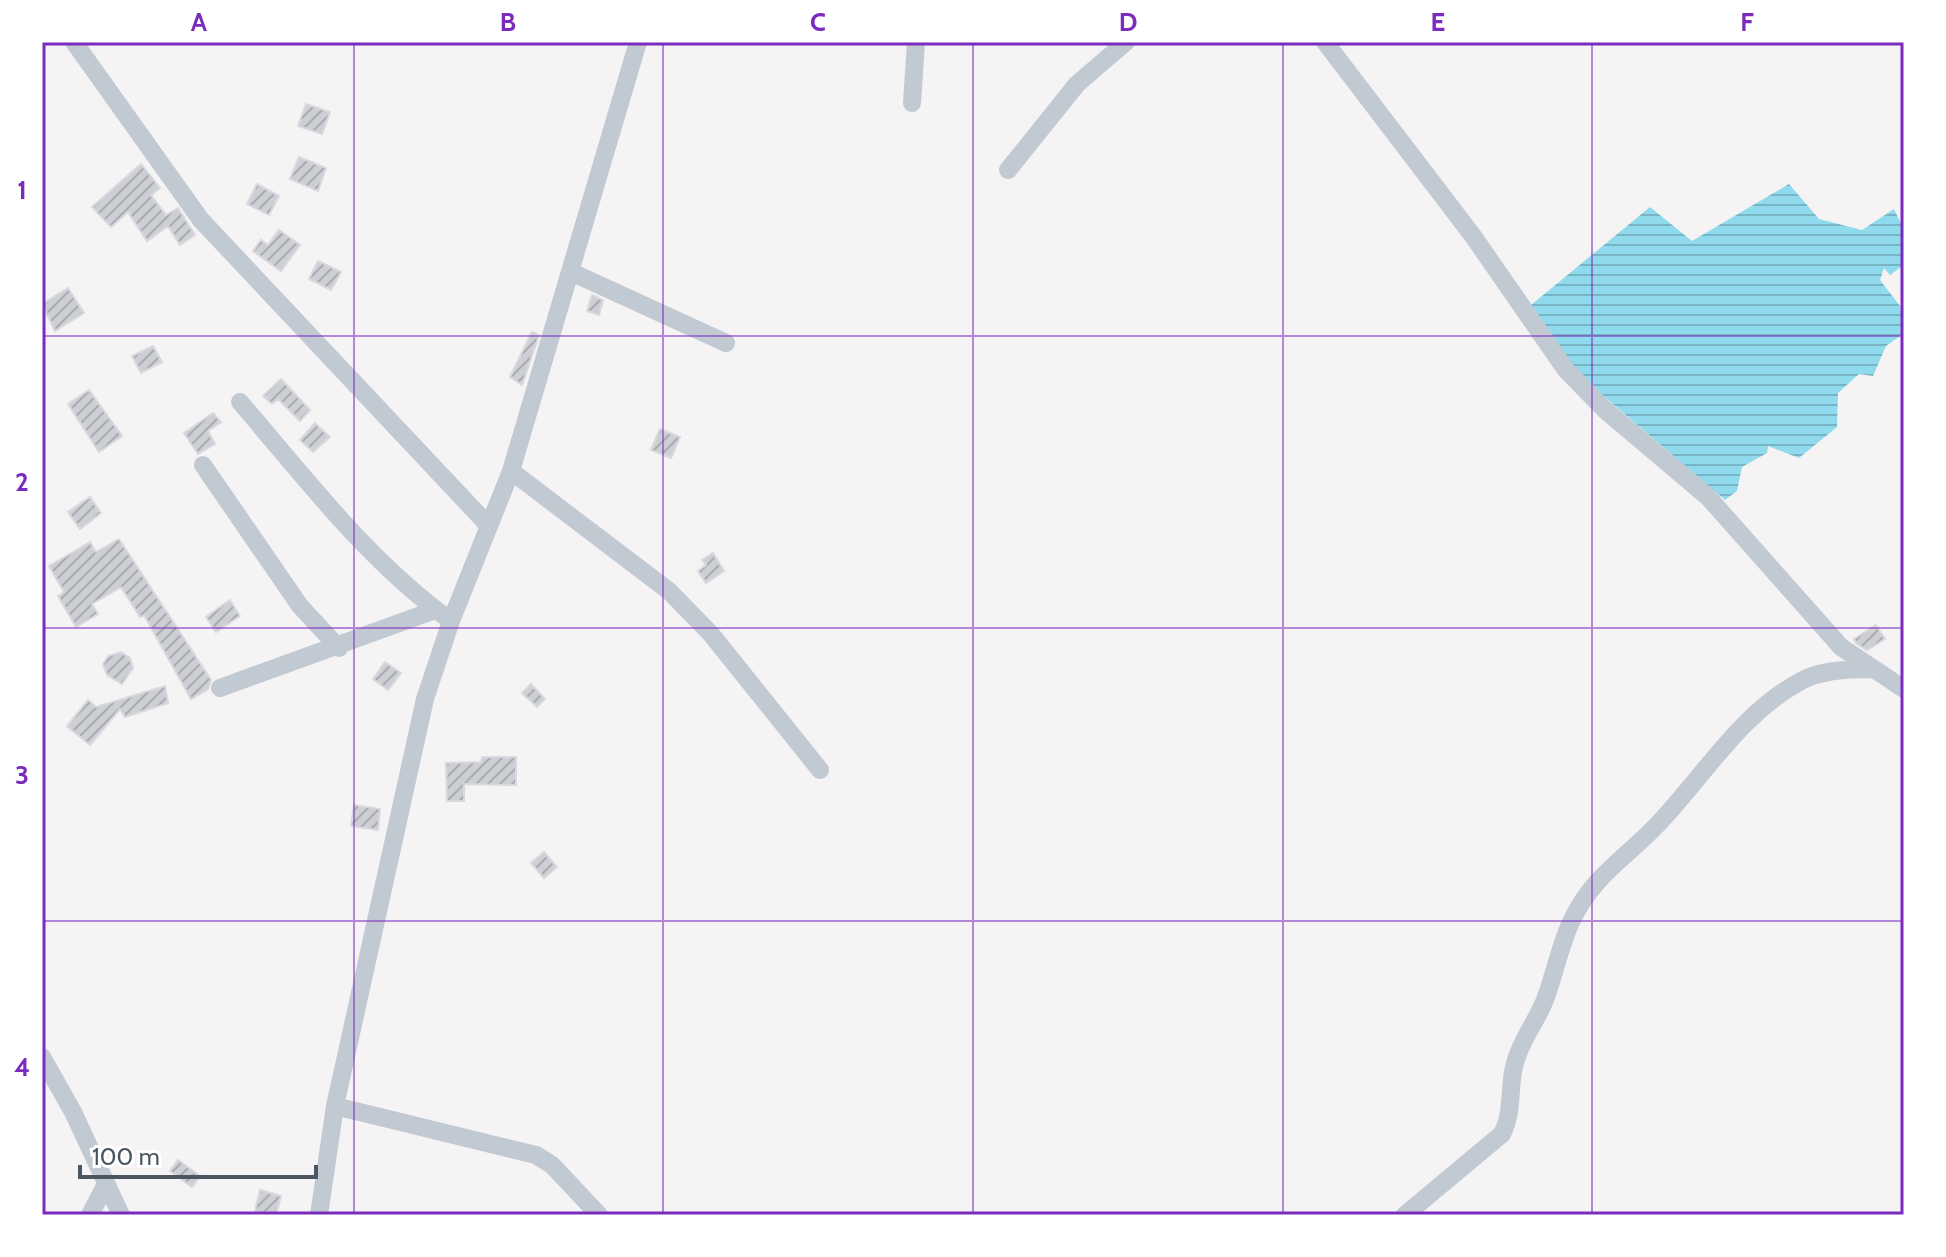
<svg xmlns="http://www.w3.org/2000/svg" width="1946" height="1257" viewBox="0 0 1946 1257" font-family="Cabin,sans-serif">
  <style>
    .water { fill: url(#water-rules) }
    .building { fill: url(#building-hatch); stroke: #d7d9de; stroke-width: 2 }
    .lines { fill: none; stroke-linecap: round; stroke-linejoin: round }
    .minor { stroke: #c1cad2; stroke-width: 18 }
    .grid { fill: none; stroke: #7b2cbf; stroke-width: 2; stroke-opacity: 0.55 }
    .neatline { fill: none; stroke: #7b2cbf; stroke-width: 3 }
    .grid-label { font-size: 26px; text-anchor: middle; font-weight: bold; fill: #7b2cbf }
  </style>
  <defs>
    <pattern id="water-rules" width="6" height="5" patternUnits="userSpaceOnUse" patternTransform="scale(2)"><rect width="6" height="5" fill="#90daee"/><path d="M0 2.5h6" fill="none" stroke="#78b4c4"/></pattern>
    <pattern id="building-hatch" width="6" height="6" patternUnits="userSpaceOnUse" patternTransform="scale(2)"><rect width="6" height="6" fill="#cdcfd5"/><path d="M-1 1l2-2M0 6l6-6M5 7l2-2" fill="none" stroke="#a8abb0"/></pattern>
  </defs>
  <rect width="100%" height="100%" fill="#f5f3f3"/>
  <path class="water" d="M1789,184L1819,219L1862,230L1894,209L1904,230V265L1890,275L1884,268L1880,280L1900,306L1904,333L1886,346L1873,376L1859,374L1838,393L1837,427L1799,458L1768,446L1767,453L1742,467L1737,491L1725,500L1573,370L1531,305L1650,207L1692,241Z"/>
  <path class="building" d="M306,104L330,112L322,134L298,126Z
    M299,157L326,168L318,191L290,179Z
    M141,164L160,188L151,195L166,215L178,208L195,235L180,245L168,226L147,241L128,212L111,227L92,207Z
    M257,184L279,196L269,215L247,204Z
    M279,230L300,245L281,271L253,251L261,240L268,245Z
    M318,261L341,272L331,290L309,279Z
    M68,288L84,313L55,331L42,304Z
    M592,295L603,300L599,315L587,311Z
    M532,332L539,335L522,385L510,377Z
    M153,346L162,362L141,373L132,356Z
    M281,379L310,410L300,421L278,399L272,404L263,396Z
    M89,390L122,436L99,452L68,404Z
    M213,413L221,422L208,431L215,444L198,454L184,433Z
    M315,423L330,437L313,452L300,440Z
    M660,429L680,437L671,458L651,450Z
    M90,497L101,513L80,529L68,512Z
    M119,539L211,680L208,689L191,699L144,615L140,617L121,587L92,604L98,614L76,627L58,596L64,592L49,566L90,542L96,552Z
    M713,553L724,571L706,583L698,571L706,565L702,560Z
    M230,600L240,616L216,632L206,617Z
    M1876,625L1885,639L1867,650L1856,643L1854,639Z
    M121,652L130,658L133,668L122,684L107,675L103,664L108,656Z
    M385,662L401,673L388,690L373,679Z
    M531,684L545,699L537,707L522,693Z
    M165,686L168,703L125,717L120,709L90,745L67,726L88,700L96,707Z
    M482,757H516V785L464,784V801H447L446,763L481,762Z
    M354,805L380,809L378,830L351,826Z
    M544,852L557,867L544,878L531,863Z
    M178,1160L200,1176L192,1187L170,1171Z
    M260,1190L281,1196L276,1215H254Z"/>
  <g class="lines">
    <path class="minor" d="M74,42L201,220L489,526
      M1325,42L1473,236L1566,370L1605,410L1708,497L1841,647L1904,689
      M912,103L916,42
      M1008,170L1077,84L1126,42
      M571,272L726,343
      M240,402C307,480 367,560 451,621
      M203,465L300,606L339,648
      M511,471L669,591L711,634L820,770
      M220,688L435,610
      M42,1057L73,1112L121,1215
      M335,1106L536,1155L552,1165L599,1215
      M90,1215L106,1184
      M319,1215L335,1106L425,699L451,621L511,471L638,42
      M1405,1215L1502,1134C1514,1111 1508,1087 1515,1063C1521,1039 1538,1020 1546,997C1555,972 1560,946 1571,922C1592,877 1622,861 1655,827C1703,778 1739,714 1801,681C1823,669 1848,670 1872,669"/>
  </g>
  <path class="grid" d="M354,42V1215M663,42V1215M973,42V1215M1283,42V1215M1592,42V1215M42,336H1904M42,628H1904M42,921H1904"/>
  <rect width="1946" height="1257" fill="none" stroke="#ffffff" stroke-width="88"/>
  <path d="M80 1165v12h236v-12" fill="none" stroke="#4a5661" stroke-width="4"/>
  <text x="92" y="1165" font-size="24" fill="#4a5661" stroke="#ffffff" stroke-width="6" paint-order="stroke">100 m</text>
  <rect x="44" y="44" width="1858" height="1169" class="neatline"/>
  <g class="grid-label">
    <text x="199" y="31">A</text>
    <text x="508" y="31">B</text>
    <text x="818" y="31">C</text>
    <text x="1128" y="31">D</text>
    <text x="1438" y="31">E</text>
    <text x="1747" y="31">F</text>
    <text x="22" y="199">1</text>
    <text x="22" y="491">2</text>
    <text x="22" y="784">3</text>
    <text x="22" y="1076">4</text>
  </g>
</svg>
